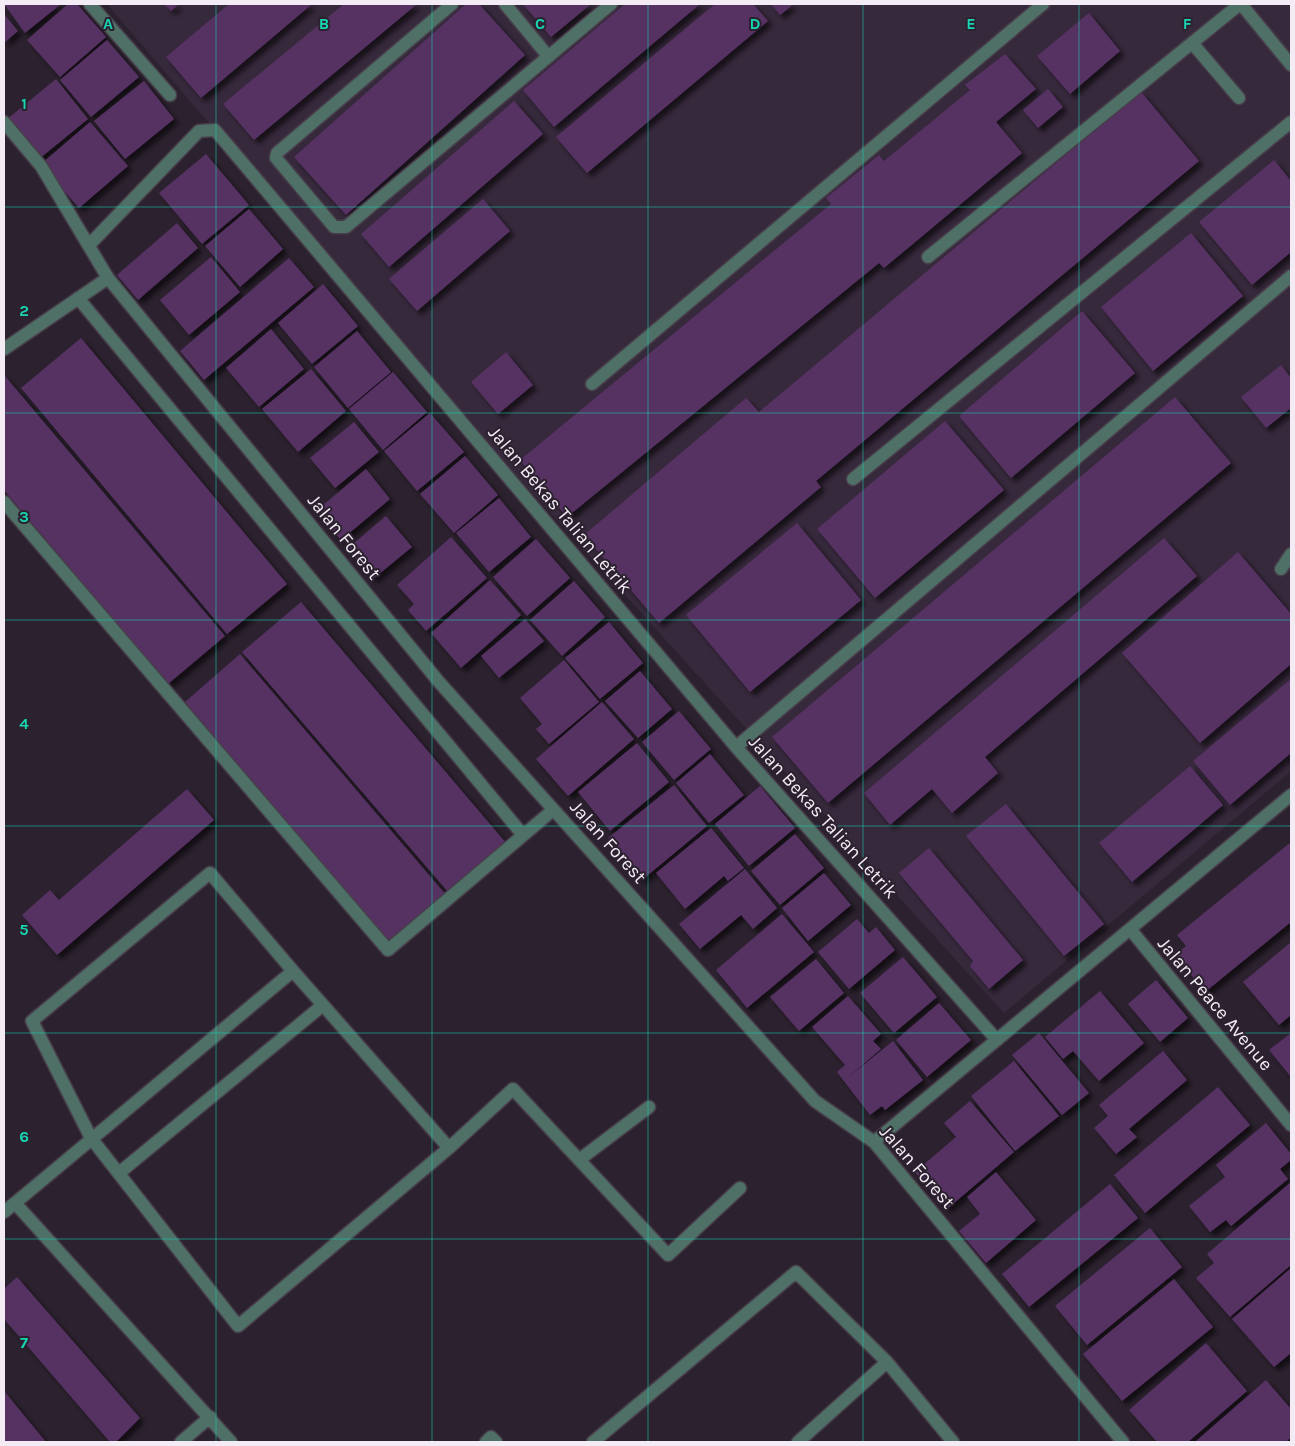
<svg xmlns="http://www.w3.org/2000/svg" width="1295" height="1446" viewBox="0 0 1295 1446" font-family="Karla,sans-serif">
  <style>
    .built { fill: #37293c }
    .building { fill: #573164; filter: url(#shadow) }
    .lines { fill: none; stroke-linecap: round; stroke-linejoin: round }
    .minor-casing { stroke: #483e4b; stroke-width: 15 }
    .minor { stroke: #4e7066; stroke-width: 12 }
    .grid { fill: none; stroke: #18d5b2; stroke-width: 1; stroke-opacity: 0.55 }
    .labels { text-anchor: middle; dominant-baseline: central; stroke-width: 4; stroke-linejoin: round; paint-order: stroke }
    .street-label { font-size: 19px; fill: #f3ecf5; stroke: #2c222f }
    .grid-label { font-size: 16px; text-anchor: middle; font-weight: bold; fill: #18d5b2; stroke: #2c222f; stroke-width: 4; stroke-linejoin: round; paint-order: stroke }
  </style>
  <defs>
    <filter id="shadow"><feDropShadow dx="4.5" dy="4.5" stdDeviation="2.5" flood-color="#0009"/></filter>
  </defs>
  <rect width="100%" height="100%" fill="#2c222f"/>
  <path class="built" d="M107,4H1291V771L1004,1013L402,349Z"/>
  <path class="building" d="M4,4H61L25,33Z
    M68,4H77L106,37L60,77L27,40Z
    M164,4H179L171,11Z
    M229,4H312L201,98L166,57Z
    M344,4H417L254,140L223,104Z
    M466,4H479L525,55L346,215L294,157Z
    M523,4H591L551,37Z
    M625,4H700L554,127L523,90Z
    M715,4H753L768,21L587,173L556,137Z
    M771,4H794L780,15Z
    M1089,13L1120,51L1070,94L1037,56Z
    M4,14L18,31L4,43Z
    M107,40L139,77L91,117L60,80Z
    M1005,54L1036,89L996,122L1022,153L884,268L879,263L567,517L520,460L831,204L826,198L879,155L884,161L970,90L965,85Z
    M56,79L88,119L39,159L6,120Z
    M144,81L174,119L125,159L94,121Z
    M1048,89L1063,107L1038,128L1023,110Z
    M1141,92L1199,161L816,481L821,487L659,623L584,535L746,398L759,412Z
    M514,101L543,134L389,267L361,234Z
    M90,122L128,166L79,208L41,164Z
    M206,154L249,205L202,244L159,193Z
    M1274,160L1291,181V252L1252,285L1199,222Z
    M483,199L510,231L417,311L389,279Z
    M249,209L283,249L240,287L205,246Z
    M177,223L198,248L138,300L117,275Z
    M1191,233L1243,296L1153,371L1101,307Z
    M211,257L240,292L189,335L160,300Z
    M289,258L314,287L204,380L180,351Z
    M323,284L358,326L312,364L278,323Z
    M1082,311L1135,373L1011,478L959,416Z
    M271,329L304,369L259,407L226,368Z
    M357,331L391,372L348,408L314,367Z
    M81,338L287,584L227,634L21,388Z
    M506,352L533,385L498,414L471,382Z
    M1281,365L1291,378V408L1266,428L1241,397Z
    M311,369L346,411L298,452L262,409Z
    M393,372L427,412L383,450L349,409Z
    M4,375L225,636L168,684L4,490Z
    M1175,397L1231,463L828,803L772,737Z
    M430,413L464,452L417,491L384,451Z
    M945,421L1004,490L875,598L817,529Z
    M354,422L379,452L335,488L310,458Z
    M465,456L498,495L454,533L420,494Z
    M366,469L390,499L341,540L316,511Z
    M499,498L531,537L489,572L456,533Z
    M386,516L412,547L373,579L347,549Z
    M797,523L861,600L750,692L686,615Z
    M451,537L487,578L426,631L408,610L414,604L397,585Z
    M1164,538L1197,576L985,757L998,773L952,813L932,789L890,825L864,793Z
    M536,539L570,578L527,616L493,577Z
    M1238,552L1291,614V664L1200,743L1122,653Z
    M490,580L521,615L461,668L431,633Z
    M574,581L605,617L562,656L530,620Z
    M301,602L507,844L449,893L242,652Z
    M525,619L544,641L499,678L481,656Z
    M609,622L643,663L600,699L565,658Z
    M240,654L447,896L391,944L185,702Z
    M564,660L599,702L549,744L536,729L542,724L520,698Z
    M640,671L672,709L638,738L605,701Z
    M1291,679V753L1230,805L1193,761Z
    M602,702L634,739L568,796L536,759Z
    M679,711L711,749L674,780L642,742Z
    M637,743L669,782L610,831L578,792Z
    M710,754L744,795L709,823L676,783Z
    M1190,766L1223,805L1132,882L1099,843Z
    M674,785L707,826L642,880L608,838Z
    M760,786L795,828L749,866L715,824Z
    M187,789L214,820L57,955L22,915L50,890L59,900Z
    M1006,804L1104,924L1064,956L966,836Z
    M711,828L744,868L728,881L724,876L685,909L656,873Z
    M795,834L824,868L780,905L751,871Z
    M1291,842V922L1205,992L1175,955L1186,946L1177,935Z
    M929,848L1023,960L989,989L970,966L973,961L899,873Z
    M745,869L777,908L753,929L741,915L700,949L679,924Z
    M824,873L851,905L808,941L782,908Z
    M782,914L814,952L747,1008L716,970Z
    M857,919L869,933L876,927L895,950L849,989L818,952Z
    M1291,942V1015L1279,1025L1243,982Z
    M903,957L937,997L894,1033L860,993Z
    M816,959L844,993L799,1031L770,997Z
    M1156,980L1188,1018L1160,1042L1128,1004Z
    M1100,991L1144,1043L1099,1081L1073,1051L1063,1059L1045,1037Z
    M848,996L881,1034L873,1041L881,1049L846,1079L893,1041L923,1080L885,1110L882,1106L870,1115L837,1072L845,1065L812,1027Z
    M939,1003L971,1040L927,1077L896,1040Z
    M1039,1033L1089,1093L1062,1115L1012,1055Z
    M1291,1033V1077L1269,1050Z
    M1163,1051L1187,1080L1129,1129L1137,1137L1116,1154L1094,1128L1108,1116L1099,1105Z
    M1014,1061L1059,1116L1015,1151L971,1096Z
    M1218,1087L1250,1125L1145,1213L1114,1175Z
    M970,1101L1014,1152L947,1209L915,1172L956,1137L944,1123Z
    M1266,1123L1291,1154V1160L1280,1169L1288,1179L1231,1226L1226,1220L1210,1232L1189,1206L1225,1177L1216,1165Z
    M996,1172L1036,1220L986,1263L959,1231L980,1214L967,1197Z
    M1291,1182V1265L1230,1317L1196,1278L1214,1263L1207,1254Z
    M1110,1184L1138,1218L1029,1307L1002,1274Z
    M1150,1228L1182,1267L1087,1345L1055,1306Z
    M1291,1268V1353L1274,1367L1232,1319Z
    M17,1277L140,1418L116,1442H110L4,1319V1289Z
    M1174,1279L1213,1327L1122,1401L1083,1354Z
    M1206,1343L1247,1391L1188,1442H1157L1129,1410Z
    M1266,1380L1291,1409V1437L1286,1442H1195Z
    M4,1391L46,1442H4Z"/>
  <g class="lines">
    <defs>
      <path id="minor" d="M90,4L170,95
        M452,4L277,153L276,158L334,227H346L611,4
        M505,4L548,56
        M1241,4L1291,65
        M1192,43L1239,98
        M4,122L41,166L108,278L439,682L815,1101L874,1142L1123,1442
        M89,245L199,131L215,130L736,747L997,1040
        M928,257L1240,4
        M78,298L523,835
        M4,349L108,278
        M592,384L1043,4
        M853,479L1291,122
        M4,502L388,950L553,810
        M1281,569L1291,554
        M736,747L1291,276
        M210,873L293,971L449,1148L238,1326L91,1138L32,1021Z
        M1130,929L1291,1125
        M874,1142L1291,795
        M449,1148L513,1089L668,1255L740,1188
        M579,1160L649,1107
        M119,1173L323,1005
        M15,1203L293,971
        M4,1212L15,1203L231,1442
        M181,1442L210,1417
        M486,1442L491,1437L496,1442
        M593,1442L796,1272L887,1362L953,1442
        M798,1442L887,1362"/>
    </defs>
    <use href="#minor" class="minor-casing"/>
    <use href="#minor" class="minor"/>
  </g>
  <path class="grid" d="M216,4V1442M432,4V1442M648,4V1442M863,4V1442M1079,4V1442M4,207H1291M4,413H1291M4,620H1291M4,826H1291M4,1033H1291M4,1239H1291"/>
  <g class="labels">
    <g class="street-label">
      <text transform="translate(560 510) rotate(50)">Jalan Bekas Talian Letrik</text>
      <text transform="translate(344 537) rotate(51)">Jalan Forest</text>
      <text transform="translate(823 817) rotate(48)">Jalan Bekas Talian Letrik</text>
      <text transform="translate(608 842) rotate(48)">Jalan Forest</text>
      <text transform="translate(1215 1004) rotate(50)">Jalan Peace Avenue</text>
      <text transform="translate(917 1167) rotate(49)">Jalan Forest</text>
    </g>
  </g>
  <g class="grid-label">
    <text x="108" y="29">A</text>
    <text x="324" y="29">B</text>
    <text x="540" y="29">C</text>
    <text x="755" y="29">D</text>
    <text x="971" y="29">E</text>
    <text x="1187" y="29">F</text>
    <text x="24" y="109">1</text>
    <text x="24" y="316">2</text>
    <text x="24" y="522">3</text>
    <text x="24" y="729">4</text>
    <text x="24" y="935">5</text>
    <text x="24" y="1142">6</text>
    <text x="24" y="1348">7</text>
  </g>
  <rect width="1295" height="1446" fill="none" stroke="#f3ecf5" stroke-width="10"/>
</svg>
